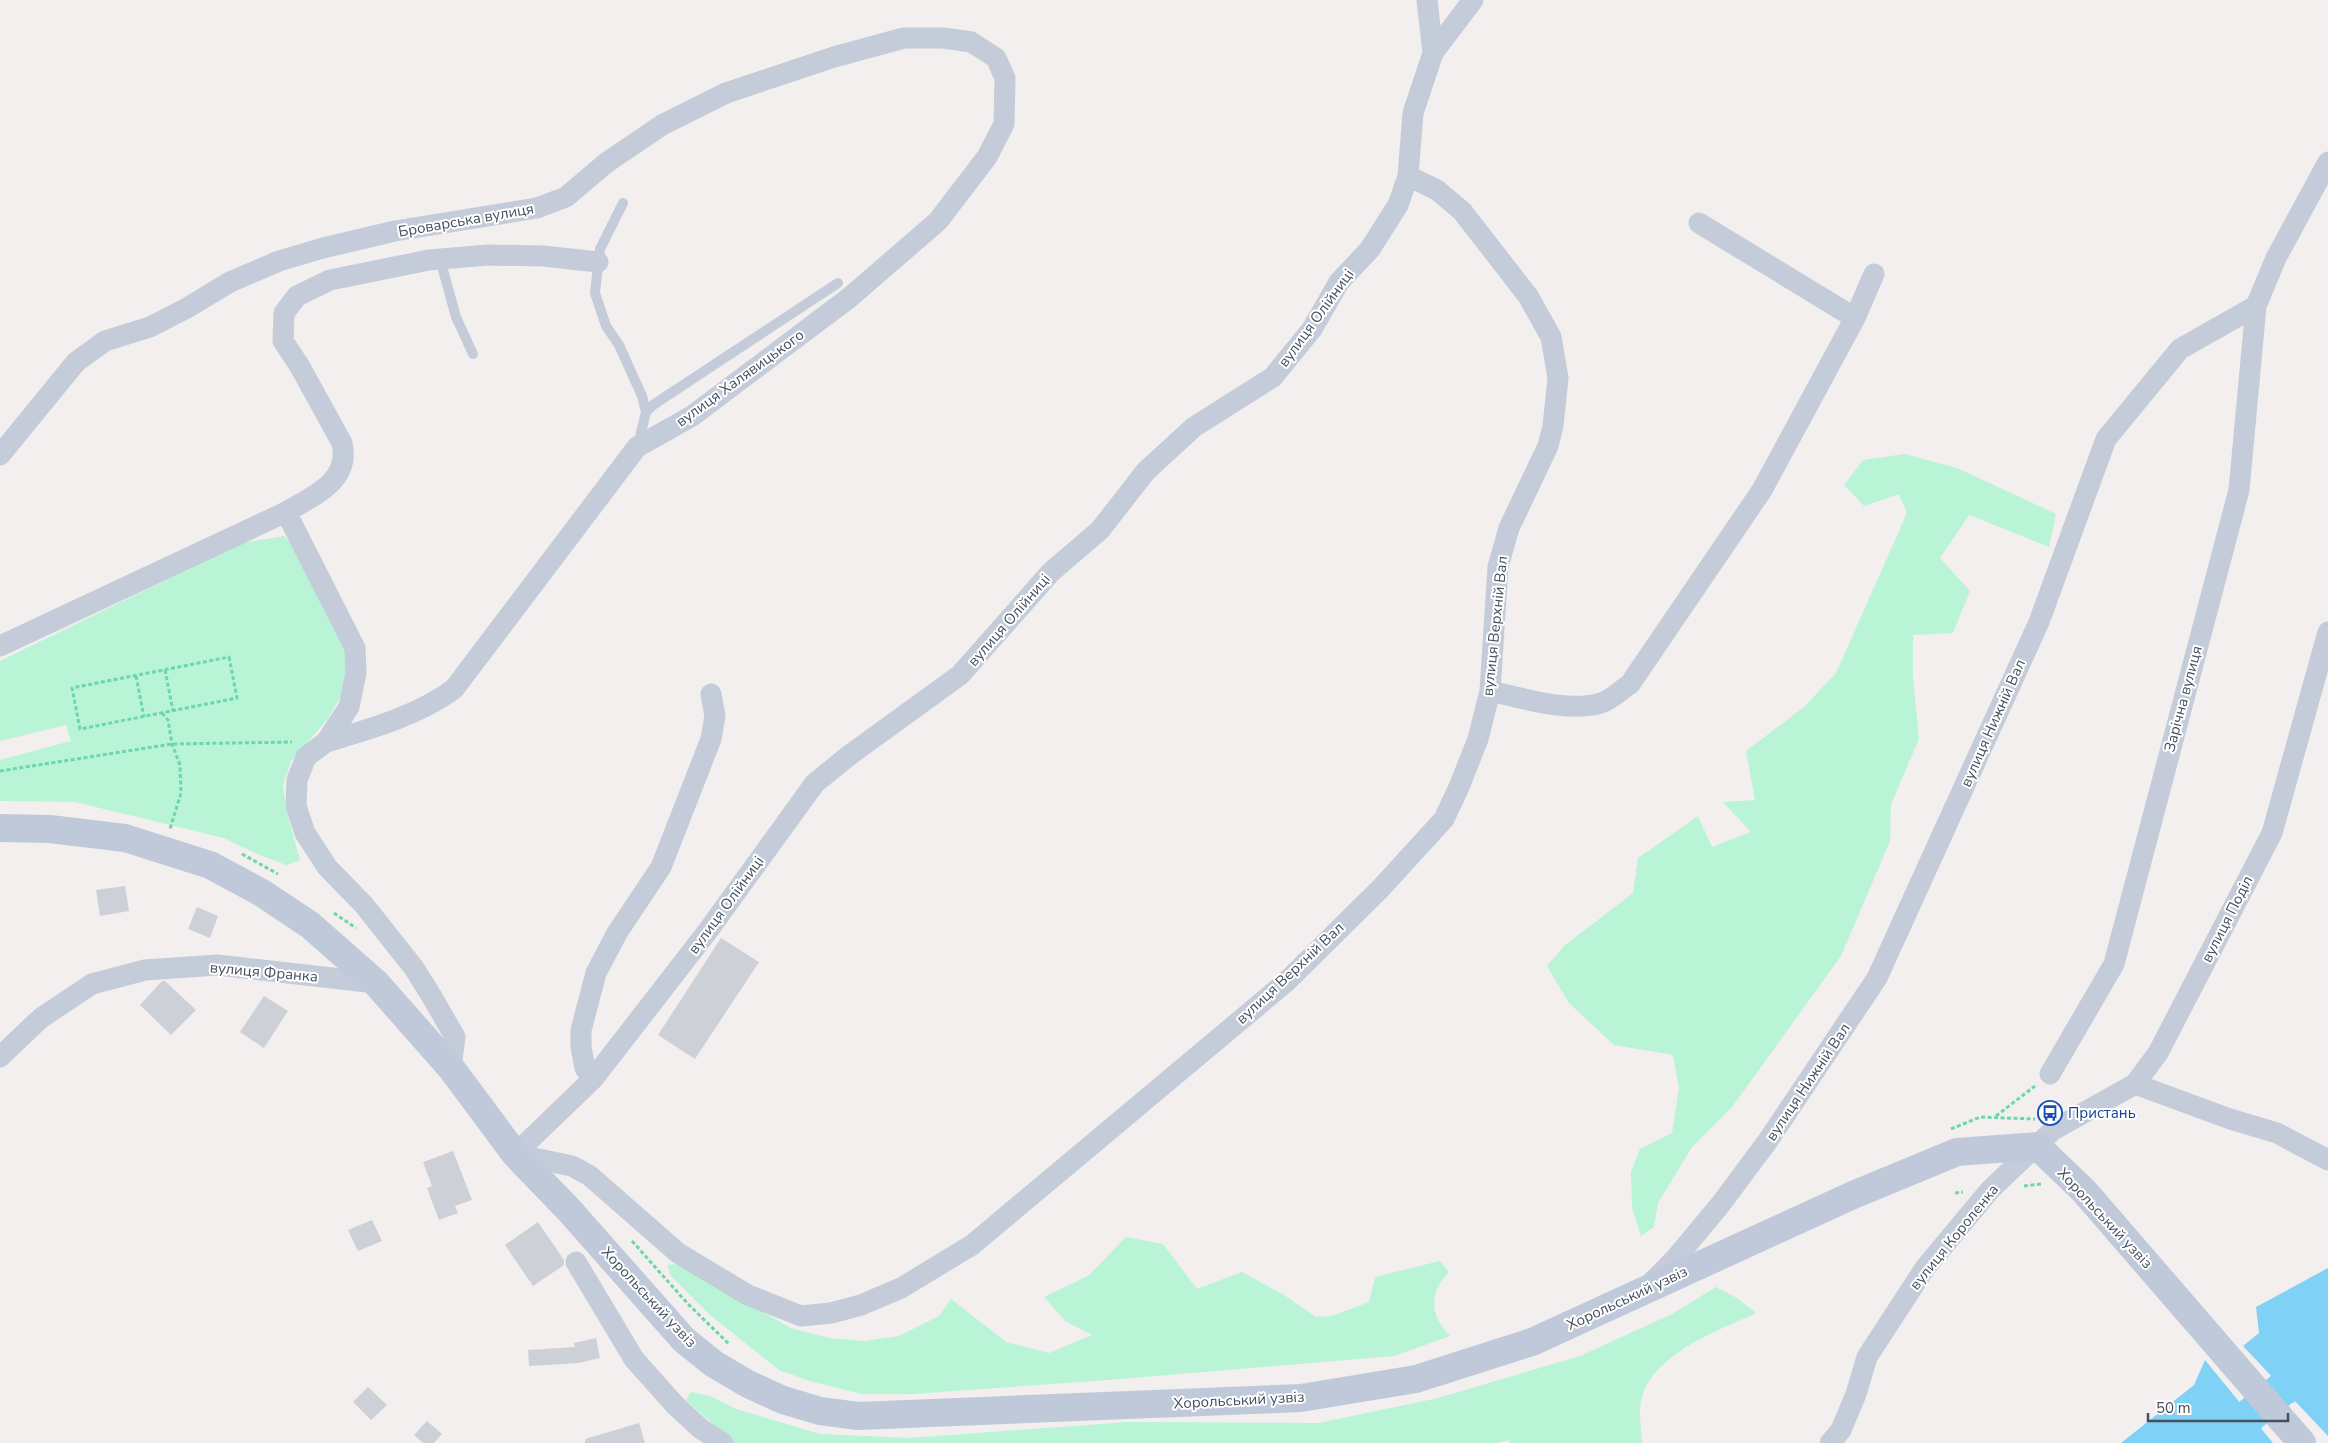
<svg xmlns="http://www.w3.org/2000/svg" width="2328" height="1443" viewBox="0 0 2328 1443" font-family="'Nunito Sans',sans-serif">
  <style>
    .green { fill: #b8f4d5 }
    .water { fill: #80d1f6 }
    .lines { fill: none; stroke-linecap: round; stroke-linejoin: round }
    .river { stroke: #80d1f6; stroke-width: 34 }
    .building { fill: #cdd0d7 }
    .path { stroke: #6cd6ac; stroke-width: 3; stroke-dasharray: 4 2.5; stroke-linecap: butt }
    .lane { stroke: #c3ccd8; stroke-width: 10 }
    .street { stroke: #c3ccd8; stroke-width: 21 }
    .secondary { stroke: #bfc9da; stroke-width: 28 }
    .labels { text-anchor: middle; dominant-baseline: central; stroke-width: 4; stroke-linejoin: round; paint-order: stroke }
    .street-label { font-size: 15px; fill: #454f5e; stroke: #fff }
    .transit-label { font-size: 15px; fill: #164399; stroke: #fff; text-anchor: start }
  </style>
  <rect width="100%" height="100%" fill="#f2efee"/>
  <path class="green" d="M1905,454L1957,468L2056,514L2049,547L1969,515L1940,558L1970,591L1953,633L1913,635V677L1919,739L1891,804L1890,841L1841,956L1732,1107L1692,1147L1658,1203L1654,1227L1641,1236L1632,1208L1631,1172L1640,1149L1672,1133L1679,1088L1673,1055L1614,1045L1569,1003L1547,966L1564,946L1633,893L1638,858L1698,816L1712,847L1751,832L1723,802L1755,800L1746,751L1804,707L1836,673L1907,513L1899,494L1864,506L1844,485L1863,460Z
    M284,536L299,550L346,645L347,668L342,694L327,720L291,761L283,785L286,809L300,860L286,865L255,853L224,838L75,802L0,801V760L71,741L66,725L0,741V661L242,543Z
    M1126,1237L1163,1244L1197,1289L1242,1272L1284,1295L1316,1317L1332,1316L1369,1302L1375,1277L1440,1261L1449,1272C1428,1294 1430,1315 1450,1336L1394,1356L1108,1380L912,1394H861L810,1381L779,1370L710,1315L671,1276L667,1265L677,1264L791,1328L829,1338L864,1341L899,1336L939,1316L951,1299L1006,1342L1049,1353L1092,1335L1065,1321L1044,1297L1088,1276Z
    M1716,1287L1737,1298L1756,1313C1717,1331 1655,1353 1642,1397C1638,1410 1641,1429 1642,1443H1510L1509,1440L1496,1443H734L686,1400L691,1392L710,1396L736,1409L820,1434L909,1438L1128,1422L1319,1423L1438,1398L1580,1356L1672,1314Z"/>
  <path class="water" d="M2328,1268V1436L2243,1346L2259,1333L2256,1307Z
    M2205,1360L2273,1443H2121L2194,1385Z"/>
  <g class="lines">
    <path class="river" d="M2216,1443L2282,1389L2328,1366"/>
  </g>
  <path class="building" d="M125,886L129,911L100,916L96,890Z
    M197,907L218,916L210,938L188,929Z
    M721,938L759,962L695,1059L658,1035Z
    M162,981H165L196,1010L171,1035L140,1005Z
    M264,996L288,1011L264,1048L240,1032Z
    M453,1151L472,1200L455,1206L458,1213L439,1220L427,1188L432,1186L423,1162Z
    M372,1220L382,1241L358,1251L348,1230Z
    M538,1222L564,1260V1265L533,1286L505,1245Z
    M596,1338L600,1358L578,1363L529,1366L528,1350L575,1347L574,1343Z
    M368,1387L387,1405L371,1420L353,1402Z
    M427,1421L442,1434L434,1443H423L414,1435Z
    M639,1423L645,1443H585V1439Z"/>
  <g class="lines">
    <path class="path" d="M229,657L237,698L80,729L72,688Z
      M165,670L173,711
      M136,676L144,717
      M162,713L168,720L172,744L180,765L181,793L170,829
      M0,771L172,744L292,742
      M242,854L278,874
      M334,913L356,928
      M1996,1116L2035,1086
      M1951,1129L1980,1117L2035,1119
      M2024,1186L2041,1184
      M1955,1193L1963,1192
      M632,1241L688,1304L730,1345"/>
    <path class="lane" d="M623,203L600,249L595,293L606,326L619,345L642,396L646,412L638,445
      M440,259L456,317L473,354
      M646,412L653,405L838,283"/>
    <path class="street" d="M1427,0L1433,53
      M1699,223L1855,318
      M0,455L76,362L105,341L150,327L187,308L230,282L279,261L323,248L395,231L537,208L566,197L606,163L662,125L726,93L834,57L904,38H944L971,42L996,58L1005,78L1004,124L987,157L938,221L849,298L692,416L637,447L454,689C417,716 370,729 326,742
      M286,512L355,648L356,673L349,707L326,742L306,757L297,780L296,806L305,833L327,867L364,905L414,968L432,997L455,1037L451,1068
      M0,646L286,512C313,496 351,481 342,443L299,365L283,341L284,313L297,296L330,280L429,260L488,255L543,256L598,262
      M1490,691C1522,698 1570,713 1601,703C1611,700 1621,690 1630,684L1762,490L1855,318L1874,274
      M0,1057L41,1018L92,984L145,970L217,965L376,983
      M2050,1074L2114,964L2239,490L2256,306
      M593,1079L585,1068L581,1047V1030L596,973L617,933L661,867L711,739L715,716L711,694
      M2135,1084L2230,1119L2277,1133L2328,1160
      M515,1154L572,1166L590,1176L678,1253L748,1295L801,1316L831,1313L861,1305L901,1288L972,1245L1286,982L1381,888L1444,819L1459,787L1478,739L1490,691L1498,567L1509,528L1548,446L1553,426L1558,378L1551,337L1528,296L1462,211L1437,190L1408,176
      M515,1154L593,1079L707,932L815,783L851,754L960,675L1051,572L1100,530L1146,471L1194,427L1273,377L1312,329L1339,282L1370,249L1398,205L1408,176L1413,113L1433,53L1473,0
      M576,1262L634,1359L675,1405L701,1429L723,1443
      M1651,1283L1675,1259L1720,1205L1767,1142L1877,978L2039,622L2106,439L2180,349L2256,306L2276,258L2328,162
      M1830,1443L1841,1430L1856,1394L1867,1357L1925,1268L1990,1190L2053,1130L2135,1084L2158,1053L2272,833L2328,632"/>
    <path class="secondary" d="M0,828L50,829L125,838L210,865L262,893L310,925L376,983L451,1068L515,1154L569,1210L684,1340L714,1364L748,1384L783,1400L820,1411L858,1416L1301,1398L1416,1379L1532,1342L1853,1195L1957,1152L2037,1146L2084,1191L2302,1443"/>
  </g>
  <defs>
    <symbol id="bus-ring" viewBox="-11 -11 22 22"><circle r="9.5" fill="#fff" stroke="#1a4fb4" stroke-width="1.5"/><path d="M-5-6H5V4H4V6H2V4H-2V6H-4V4H-5ZM-3.5-4V0h7V-4ZM-3.5 1.2v1.5H-2V1.2ZM2 1.2v1.5H3.5V1.2Z" fill="#1a4fb4"/></symbol>
  </defs>
  <g fill-rule="evenodd">
    <use href="#bus-ring" x="2036" y="1099" width="28" height="28"/>
  </g>
  <g class="labels">
    <g class="street-label">
      <text transform="translate(466 220) rotate(-10)">Броварська вулиця</text>
      <text transform="translate(1316 318) rotate(-54)">вулиця Олійниці</text>
      <text transform="translate(740 378) rotate(-36)">вулиця Халявицького</text>
      <text transform="translate(1009 620) rotate(-49)">вулиця Олійниці</text>
      <text transform="translate(1495 626) rotate(-84)">вулиця Верхній Вал</text>
      <text transform="translate(2183 699) rotate(-75)">Зарічна вулиця</text>
      <text transform="translate(1993 723) rotate(-66)">вулиця Нижній Вал</text>
      <text transform="translate(726 905) rotate(-54)">вулиця Олійниці</text>
      <text transform="translate(2227 919) rotate(-63)">вулиця Поділ</text>
      <text transform="translate(264 972) rotate(5)">вулиця Франка</text>
      <text transform="translate(1290 973) rotate(-43)">вулиця Верхній Вал</text>
      <text transform="translate(1808 1082) rotate(-56)">вулиця Нижній Вал</text>
      <text transform="translate(2105 1218) rotate(47)">Хорольський узвіз</text>
      <text transform="translate(1954 1237) rotate(-51)">вулиця Короленка</text>
      <text transform="translate(649 1297) rotate(47)">Хорольський узвіз</text>
      <text transform="translate(1627 1298) rotate(-25)">Хорольський узвіз</text>
      <text transform="translate(1239 1400) rotate(-3)">Хорольський узвіз</text>
    </g>
    <g class="transit-label">
      <text x="2068" y="1113">Пристань</text>
    </g>
  </g>
  <path d="M2148 1413v8h140v-8" fill="none" stroke="#454f5e" stroke-width="2.5"/>
  <text x="2156" y="1413" font-size="15" fill="#454f5e" stroke="#ffffff" stroke-width="4" paint-order="stroke">50 m</text>
</svg>
